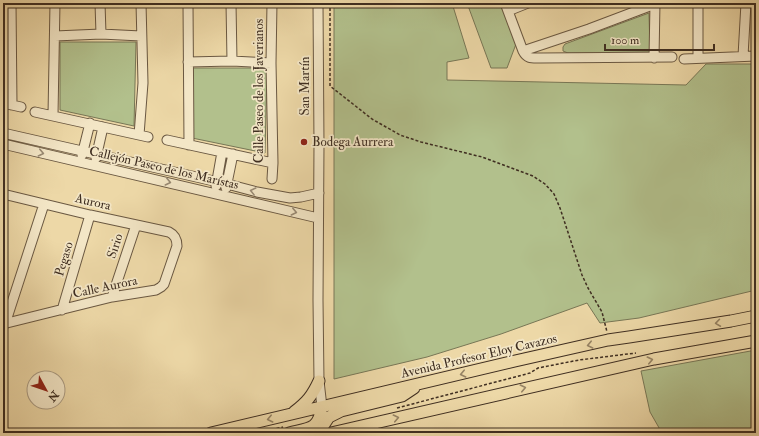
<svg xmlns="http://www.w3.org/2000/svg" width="759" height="436" viewBox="0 0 759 436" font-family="'IM FELL Double Pica',serif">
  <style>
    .green { fill: #b2c08c; stroke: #787756 }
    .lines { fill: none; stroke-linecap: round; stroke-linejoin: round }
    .minor-casing { stroke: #6a5842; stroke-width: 11 }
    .major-casing { stroke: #3f2e21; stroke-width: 13 }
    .path { stroke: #3f2e21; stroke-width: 1.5; stroke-dasharray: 3 2; stroke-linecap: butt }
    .minor { stroke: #f3e6c6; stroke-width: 9 }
    .major { stroke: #edd8a7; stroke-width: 11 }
    .oneway { stroke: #998a74 }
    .oneway2 { stroke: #968364 }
    .poi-dot { fill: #8f2418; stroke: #f3e6c6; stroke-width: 1.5 }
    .labels { text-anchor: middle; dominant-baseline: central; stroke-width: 3.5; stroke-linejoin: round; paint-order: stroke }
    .street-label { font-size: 13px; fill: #3f2e21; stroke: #f3e6c6 }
    .poi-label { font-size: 13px; fill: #3f2e21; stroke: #f3e6c6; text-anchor: start }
  </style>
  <rect width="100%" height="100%" fill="#edd8a7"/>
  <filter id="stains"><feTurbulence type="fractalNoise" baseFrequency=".005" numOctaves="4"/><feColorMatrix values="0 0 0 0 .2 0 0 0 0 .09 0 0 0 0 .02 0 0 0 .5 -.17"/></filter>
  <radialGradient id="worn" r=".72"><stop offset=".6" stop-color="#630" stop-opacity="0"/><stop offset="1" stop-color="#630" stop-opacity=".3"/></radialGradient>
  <path class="green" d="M334,3H452L469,58L447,62V80L686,85L706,64H756V290L639,318L600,323L587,303L501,334L427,357L334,379Z
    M467,3H501L516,44L507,68H491Z
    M649,13L650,52L568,53L563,51V47L565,44Z
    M60,42H136L134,126L60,110Z
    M192,68H267L265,153L192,138Z
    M756,350V433H662L650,412L641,371Z"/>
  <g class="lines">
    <defs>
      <path id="minor" d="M11,3L12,105
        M100,3L101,34
        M188,3L189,145
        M231,3L232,61
        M272,3L271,63L273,163L272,179
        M318,3L319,145L318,300L319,381L322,407
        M505,3L523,51C527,59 532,58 540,58L672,57
        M508,11L528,3
        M55,36L101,34L141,36
        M523,51L589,29L655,4
        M743,56L746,3
        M654,58L655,3
        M698,58V3
        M684,59L756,56
        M188,62L232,61L271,63
        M3,103L21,107
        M35,112L148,137
        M53,115L55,3
        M3,133L227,184L257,192L290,198L301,197L319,193
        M139,135L143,83L141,3
        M167,140L273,163
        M3,144L318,218
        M82,155L90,123
        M96,158L103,127
        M216,186L222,152
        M226,188L233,154
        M3,194L90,215L169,232C175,235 177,239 177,246L164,284L161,287L156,290L112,297L3,324
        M112,297L136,225
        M62,310L90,215
        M5,324L44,204"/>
      <path id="major" d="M294,412C307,402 312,396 319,381
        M211,433L515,361L608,340L629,337L731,321L756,316
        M289,433C310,428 318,430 322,407
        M321,433V429L329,417L341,411L402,396L414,388
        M331,433L654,359L756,341"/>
    </defs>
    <use href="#minor" class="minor-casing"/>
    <use href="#major" class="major-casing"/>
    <path class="path" d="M330,3V86L372,119L400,135L421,142L482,157L533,176L545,184L554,194L560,208L582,275L588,288L602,312L607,332
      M397,408L530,373L538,368L579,360L636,353
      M257,433L283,427"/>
    <use href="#minor" class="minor"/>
    <use href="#major" class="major"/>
  </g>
  <defs><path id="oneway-chevron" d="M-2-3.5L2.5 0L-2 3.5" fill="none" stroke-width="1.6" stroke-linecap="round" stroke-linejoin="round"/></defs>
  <g class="oneway">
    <use href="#oneway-chevron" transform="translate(41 153) rotate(13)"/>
    <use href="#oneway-chevron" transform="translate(168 182) rotate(13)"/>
    <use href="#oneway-chevron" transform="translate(253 191) rotate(-166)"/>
    <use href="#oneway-chevron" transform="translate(294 212) rotate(13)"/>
  </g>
  <g class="oneway2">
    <use href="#oneway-chevron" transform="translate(718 323) rotate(172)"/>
    <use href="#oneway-chevron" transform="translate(590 345) rotate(167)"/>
    <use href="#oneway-chevron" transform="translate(650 360) rotate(-13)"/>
    <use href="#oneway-chevron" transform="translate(463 374) rotate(167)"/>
    <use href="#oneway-chevron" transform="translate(523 388) rotate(-13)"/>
    <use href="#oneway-chevron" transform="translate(396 418) rotate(-12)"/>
    <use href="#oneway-chevron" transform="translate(270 419) rotate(167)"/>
  </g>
  <circle class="poi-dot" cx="304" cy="142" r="4"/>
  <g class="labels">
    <g class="street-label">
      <text transform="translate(305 86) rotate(-90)">San Martín</text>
      <text transform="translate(259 91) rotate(-90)">Calle Paseo de los Javerianos</text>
      <text transform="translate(164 168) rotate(13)">Callejón Paseo de los Marístas</text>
      <text transform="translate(93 202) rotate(13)">Aurora</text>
      <text transform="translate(115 246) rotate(-71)">Sirio</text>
      <text transform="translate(64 259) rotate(-73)">Pegaso</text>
      <text transform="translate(105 287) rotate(-12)">Calle Aurora</text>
      <text transform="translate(479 356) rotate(-13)">Avenida Profesor Eloy Cavazos</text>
    </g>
    <g class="poi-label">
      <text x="312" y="142">Bodega Aurrera</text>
    </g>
  </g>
  <rect width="759" height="436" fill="none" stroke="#edd8a7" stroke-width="16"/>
  <rect x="4" y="4" width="751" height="428" fill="none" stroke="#3f2e21" stroke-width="2"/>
  <rect x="8" y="8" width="743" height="420" fill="none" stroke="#3f2e21"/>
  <g transform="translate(46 390) rotate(130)"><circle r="19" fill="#f3e6c6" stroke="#ab9c84"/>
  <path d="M0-3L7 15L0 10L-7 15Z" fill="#8f2418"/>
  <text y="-6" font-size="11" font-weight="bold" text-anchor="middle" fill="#3f2e21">N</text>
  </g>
  <path d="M605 44v6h109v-6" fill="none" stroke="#3f2e21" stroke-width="2"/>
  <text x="611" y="44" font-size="12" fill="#3f2e21" stroke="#f3e6c6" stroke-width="3" paint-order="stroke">100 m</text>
  <rect width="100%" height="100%" filter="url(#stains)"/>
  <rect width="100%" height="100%" fill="url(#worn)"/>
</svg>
